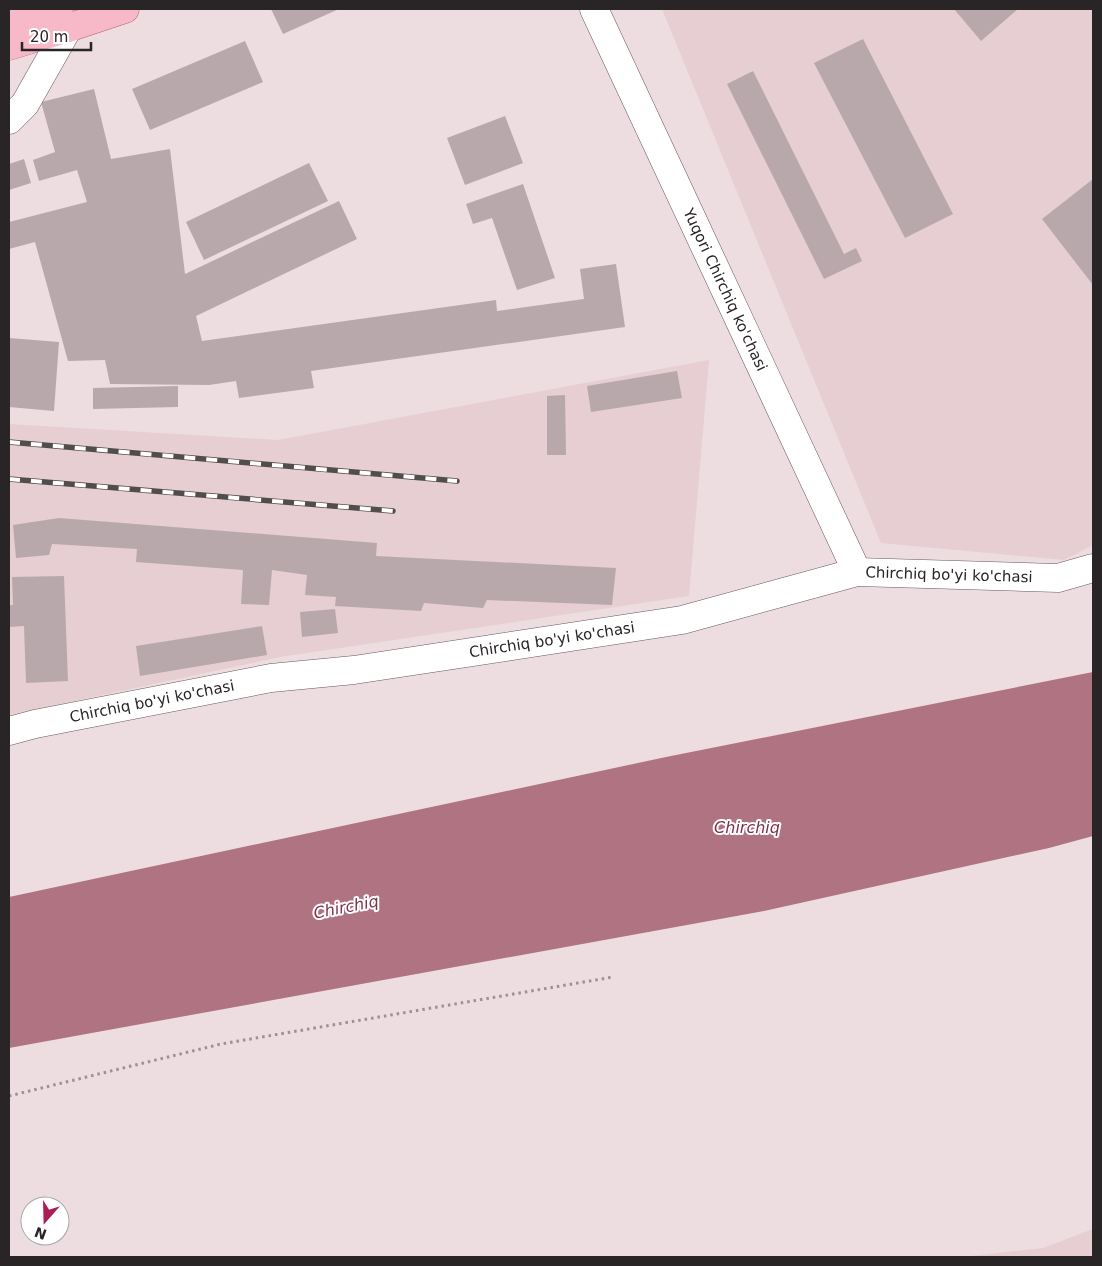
<svg xmlns="http://www.w3.org/2000/svg" width="1102" height="1266" viewBox="0 0 1102 1266" font-family="'DejaVu Sans',sans-serif">
  <style>
    .built { fill: #e6ced2 }
    .water { fill: #af7382 }
    .building { fill: #b8a8ac }
    .lines { fill: none; stroke-linecap: round; stroke-linejoin: round }
    .minor-casing { stroke: #66585b; stroke-width: 29 }
    .major-casing { stroke: #ab6578; stroke-width: 29 }
    .path { stroke: #9c9092; stroke-width: 3; stroke-dasharray: 2.5 4; stroke-linecap: butt }
    .minor { stroke: #fff; stroke-width: 28 }
    .major { stroke: #f7b8c8; stroke-width: 28 }
    .rail-casing { stroke: #534c4d; stroke-width: 5.5 }
    .rail { stroke: #fff; stroke-width: 4; stroke-dasharray: 11; stroke-linecap: butt }
    .labels { text-anchor: middle; dominant-baseline: central; stroke-width: 4; stroke-linejoin: round; paint-order: stroke }
    .street-label { font-size: 15px; fill: #292425; stroke: #fff }
    .water-label { font-size: 16px; font-style: italic; fill: #7e3249; stroke: #fff }
  </style>
  <rect width="100%" height="100%" fill="#eddde0"/>
  <path class="built" d="M662,9H1093V545L1064,560L881,543Z
    M709,360L689,596L280,657L9,715V424L278,440Z
    M1093,1229V1257H962L1043,1248Z"/>
  <path class="water" d="M1093,672V836L1049,848L764,911L9,1048V897L666,757Z"/>
  <path class="building" d="M271,9H339L283,34Z
    M954,9H1018L981,41Z
    M863,39L953,214L905,238L814,63Z
    M245,41L263,82L150,130L132,89Z
    M753,71L844,254L856,248L862,261L824,279L727,84Z
    M94,89L111,159L170,149L185,274L339,201L357,239L196,316L202,341L496,300L497,311L584,299L580,269L616,264L625,327L311,371L314,388L239,398L236,381L209,385L110,384L105,360L68,361L35,242L9,249V222L87,202L77,170L39,181L33,160L55,152L41,102Z
    M505,116L523,163L465,185L447,138Z
    M24,159L31,183L9,190V164Z
    M309,163L328,201L204,260L186,222Z
    M1093,179V285L1042,219Z
    M523,184L555,278L517,290L492,218L473,224L466,204Z
    M9,338L59,342L54,411L9,407Z
    M677,371L682,398L591,412L587,386Z
    M178,386V407L93,409V388Z
    M565,395L566,455H547V396Z
    M59,518L377,543L376,556L616,568L612,605L487,600L483,608L424,603L421,611L335,606L336,597L305,595L307,575L272,570L269,605L241,604L243,570L136,562L137,549L52,544L49,555L16,558L13,525Z
    M64,576L68,681L26,683L24,626L9,627V605H13L12,577Z
    M335,609L338,633L302,637L300,612Z
    M262,626L267,655L140,676L136,646Z"/>
  <g class="lines">
    <defs>
      <g id="minor">
        <path id="s1" d="M594,9L857,572"/>
        <path d="M9,120L25,104L68,28"/>
        <path id="s2" d="M9,731L35,724L271,678L354,670L682,620L857,572L1058,578L1093,568"/>
      </g>
      <path id="major" d="M9,23L59,9
        M9,46L68,28L125,9"/>
    </defs>
    <use href="#minor" class="minor-casing"/>
    <use href="#major" class="major-casing"/>
    <path class="path" d="M9,1096L221,1044L613,977"/>
    <use href="#minor" class="minor"/>
    <use href="#major" class="major"/>
    <defs>
      <path id="rail" d="M9,442L457,481
        M9,479L393,511"/>
    </defs>
    <use href="#rail" class="rail-casing"/>
    <use href="#rail" class="rail"/>
  </g>
  <g class="labels">
    <g class="street-label">
      <text stroke="none"><textPath href="#s1" startOffset="310">Yuqori Chirchiq ko'chasi</textPath></text>
      <text stroke="none"><textPath href="#s2" startOffset="956">Chirchiq bo'yi ko'chasi</textPath></text>
      <text stroke="none"><textPath href="#s2" startOffset="551">Chirchiq bo'yi ko'chasi</textPath></text>
      <text stroke="none"><textPath href="#s2" startOffset="146">Chirchiq bo'yi ko'chasi</textPath></text>
    </g>
    <g class="water-label">
      <text x="747" y="827">Chirchiq</text>
      <text transform="translate(346 907) rotate(-11)">Chirchiq</text>
    </g>
  </g>
  <rect width="1102" height="1266" fill="none" stroke="#292425" stroke-width="20"/>
  <g transform="translate(45 1221) rotate(200)"><circle r="24" fill="#ffffff" stroke="#a9a7a8"/>
  <path d="M0-4L9 19L0 12L-9 19Z" fill="#ac1d56"/>
  <text y="-8" font-size="14" font-weight="bold" text-anchor="middle" fill="#292425">N</text>
  </g>
  <path d="M22 42v8h69v-8" fill="none" stroke="#292425" stroke-width="2.5"/>
  <text x="30" y="42" font-size="15" fill="#292425" stroke="#ffffff" stroke-width="4" paint-order="stroke">20 m</text>
</svg>
